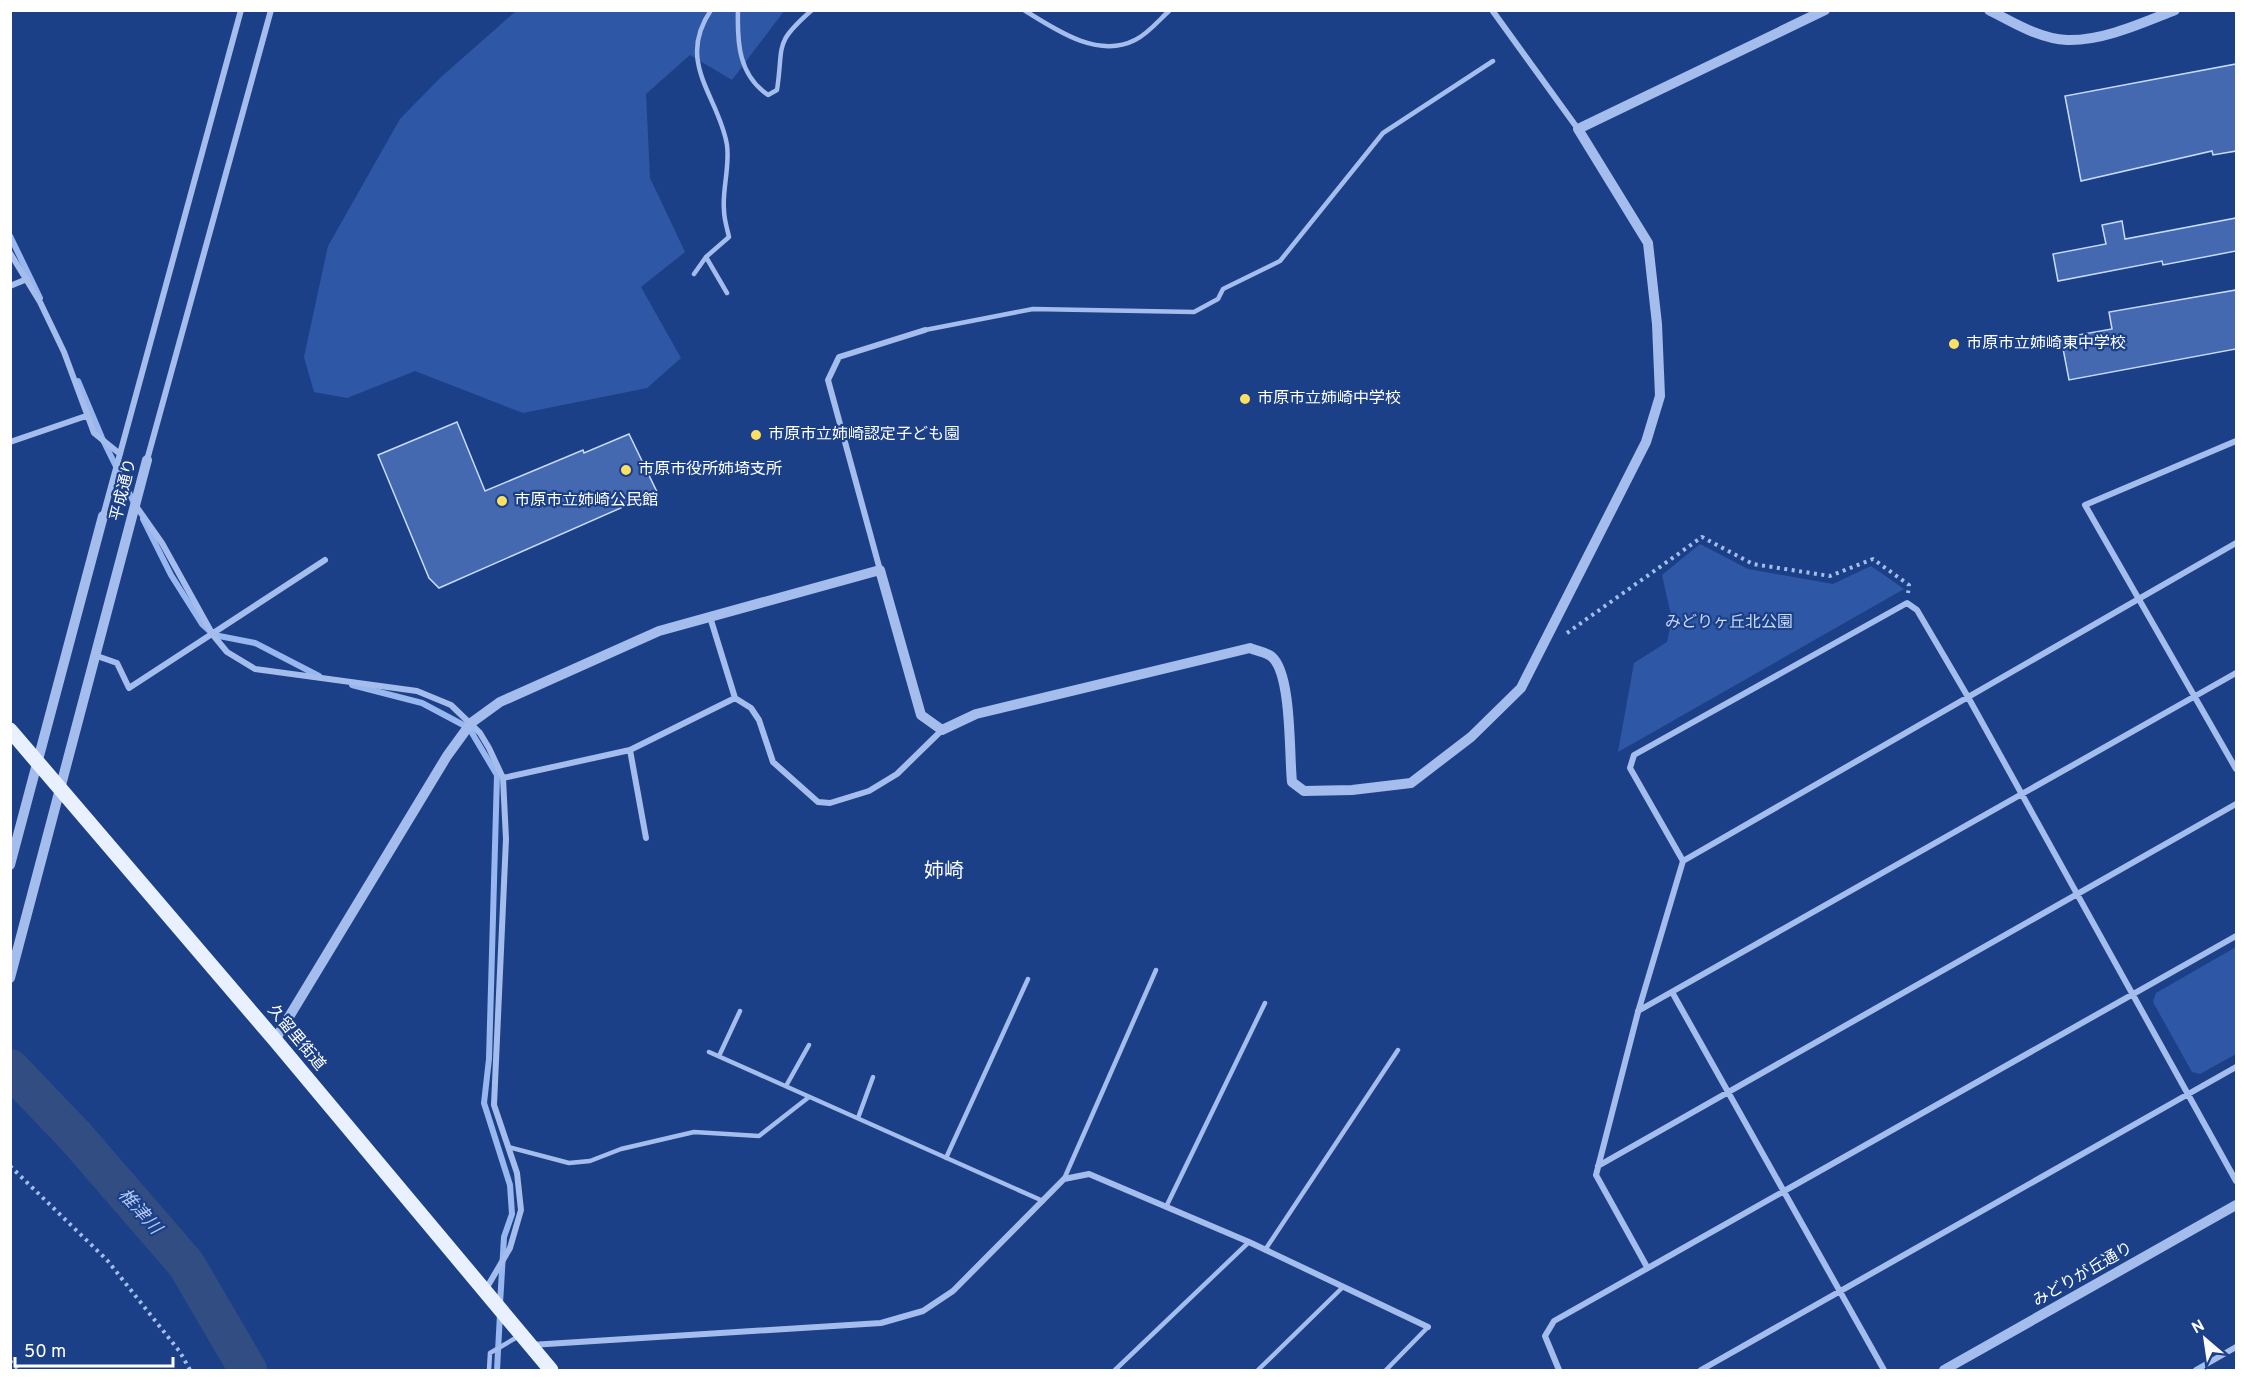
<svg xmlns="http://www.w3.org/2000/svg" width="2247" height="1381" viewBox="0 0 2247 1381" font-family="Overpass,'Noto Sans JP',sans-serif">
  <style>
    .green { fill: #2e58a6 }
    .lines { fill: none; stroke-linecap: round; stroke-linejoin: round }
    .stream { stroke: #97b7ee; stroke-width: 6 }
    .river { stroke: #324d82; stroke-width: 38 }
    .building { fill: #4469b1; stroke: #c9daf9; stroke-width: 1.5 }
    .path { stroke: #a4bdec; stroke-width: 4; stroke-dasharray: 3 4.5; stroke-linecap: butt }
    .service { stroke: #a4bdec; stroke-width: 4.5 }
    .minor { stroke: #a4bdec; stroke-width: 6 }
    .tertiary { stroke: #a4bdec; stroke-width: 10 }
    .primary { stroke: #e9f0ff; stroke-width: 15 }
    .poi-dot { fill: #fde061; stroke: #1b4088; stroke-width: 2 }
    .labels { text-anchor: middle; dominant-baseline: central; stroke-width: 4.5; stroke-linejoin: round; paint-order: stroke }
    .poi-label { font-size: 16px; fill: #fff; stroke: #1b4088; text-anchor: start }
    .street-label { font-size: 16px; fill: #fff; stroke: #1b4088 }
    .park-label { font-size: 16px; fill: #c9daf9; stroke: #1b4088 }
    .water-label { font-size: 18px; font-style: italic; fill: #b0c8f3; stroke: #1b4088 }
    .quarter-label { font-size: 20px; fill: #fff; stroke: #1b4088 }
  </style>
  <rect width="100%" height="100%" fill="#1b4088"/>
  <path class="green" d="M516,11H784L732,80L690,55L646,94L650,178L685,252L641,287L681,358L647,388L523,413L415,371L347,398L314,392L304,357L328,246L400,119L440,78Z
    M1700,544L1748,569L1833,584L1871,566L1904,589L1618,752L1634,663L1667,642L1672,619L1662,575Z
    M2236,947V1054L2200,1074L2192,1072L2153,1002L2156,993Z"/>
  <g class="lines">
    <path class="stream" d="M10,236L40,298
      M78,381L102,438L135,505
      M143,519L171,575L202,624L214,635L255,643L319,676
      M352,685L422,703L469,728L497,775L489,1059L484,1103L510,1185L512,1214L504,1237L500,1304
      M497,1370L500,1314"/>
    <path class="river" d="M10,1068L76,1137L186,1264L248,1370"/>
  </g>
  <path class="building" d="M2236,64V151L2213,155L2212,151L2081,181L2065,96Z
    M2236,218V251L2163,265L2162,261L2058,281L2053,254L2106,244L2102,225L2122,221L2125,239Z
    M2236,290V349L2069,380L2061,338L2112,329L2109,312Z
    M457,422L485,491L583,450L584,453L629,434L657,492L439,588L429,578L378,455Z"/>
  <g class="lines">
    <path class="path" d="M1567,633L1702,537L1753,564L1830,576L1873,559L1909,585L1908,593
      M10,1166L107,1260L180,1352L190,1370
      M10,1361L19,1370"/>
    <path class="service" d="M738,10C737,44 739,75 768,95L777,90C784,44 773,44 812,10
      M1024,10C1056,30 1098,59 1135,40C1148,34 1159,20 1170,10
      M706,257L727,293
      M694,274L706,257L729,237C727,228 724,219 724,210C722,190 730,167 727,145C719,96 675,63 711,10
      M925,330L1033,309L1194,312L1218,299L1223,289L1280,261L1383,133L1493,61
      M709,1052L1043,1201
      M719,1056L740,1011
      M786,1086L809,1045
      M858,1118L873,1077
      M508,1147L569,1163L590,1161L621,1149L694,1132L759,1136L809,1097
      M946,1158L1028,979
      M1064,1179L1156,970
      M1166,1207L1265,1003
      M1265,1250L1398,1050
      M489,1370L490,1353L519,1336
      M1115,1370L1249,1242
      M1258,1370L1343,1287
      M1386,1370L1428,1327"/>
    <path class="minor" d="M1492,10L1578,129
      M10,253L40,302L64,352L94,433L120,454
      M10,286L27,279
      M2236,441L2085,505L2236,769
      M10,442L86,416
      M147,460L271,10
      M136,506L162,543L213,635L227,652L255,669L417,691L451,705L480,733L489,748L503,778L506,839L494,1105L517,1173L521,1210L510,1248L486,1289
      M103,516L241,10
      M880,570L828,380L839,357L925,330
      M710,617L735,698L751,708L759,720L773,762L818,802L830,803L869,791L897,774L942,730
      M97,656L117,663L129,688L325,560
      M630,750L646,838
      M503,778L630,750L735,698
      M1683,861L2236,543
      M1672,992L1884,1370
      M1638,1011L2236,673
      M1598,1166L2236,804
      M1647,1267L1596,1175L1638,1012L1683,861L1630,768L1634,755L1907,603L1917,610L1968,697L2236,1181
      M531,1345L881,1323L923,1311L953,1291L1064,1179L1089,1174L1249,1242L1428,1327
      M1559,1370L1545,1336L1554,1321L2236,936
      M1701,1370L2236,1067
      M2196,1370L2236,1347"/>
    <path class="tertiary" d="M1989,10C2012,22 2040,39 2067,40C2103,41 2142,23 2175,10
      M10,865L103,516
      M10,978L147,460
      M275,1040L447,756L471,723L500,702L659,631L880,570L921,715L942,730L976,714L1250,648C1256,651 1267,652 1272,657C1292,675 1289,754 1292,782L1304,791L1352,790L1411,783L1471,737L1521,688L1646,442L1660,396L1657,324L1648,243L1578,129L1825,10
      M1944,1370L2236,1205"/>
    <path class="primary" d="M10,730L275,1040L551,1370"/>
  </g>
  <g class="poi-dot">
    <circle cx="1954" cy="344" r="6"/>
    <circle cx="1245" cy="399" r="6"/>
    <circle cx="756" cy="435" r="6"/>
    <circle cx="626" cy="470" r="6"/>
    <circle cx="502" cy="501" r="6"/>
  </g>
  <g class="labels">
    <g class="poi-label">
      <text x="1966" y="344">市原市立姉崎東中学校</text>
      <text x="1257" y="399">市原市立姉崎中学校</text>
      <text x="768" y="435">市原市立姉崎認定子ども園</text>
      <text x="638" y="470">市原市役所姉埼支所</text>
      <text x="514" y="501">市原市立姉崎公民館</text>
    </g>
    <g class="street-label">
      <text transform="translate(124 490) rotate(-76)">平成通り</text>
      <text transform="translate(296 1038) rotate(50)">久留里街道</text>
      <text transform="translate(2083 1275) rotate(-30)">みどりが丘通り</text>
    </g>
    <g class="park-label">
      <text x="1729" y="623">みどりヶ丘北公園</text>
    </g>
    <g class="water-label">
      <text transform="translate(139 1212) rotate(48)">椎津川</text>
    </g>
    <g class="quarter-label">
      <text x="944" y="872">姉崎</text>
    </g>
  </g>
  <rect width="2247" height="1381" fill="none" stroke="#ffffff" stroke-width="24"/>
  <g transform="translate(2205 1339) rotate(331)" stroke="#1b4088" stroke-width="4.5" paint-order="stroke">
  <path d="M0-4.5L10 22L0 15L-10 22Z" fill="#ffffff"/>
  <text y="-9" font-size="16" font-weight="bold" text-anchor="middle" fill="#ffffff">N</text>
  </g>
  <path d="M15 1357v9h158v-9" fill="none" stroke="#ffffff" stroke-width="3"/>
  <text x="24" y="1357" font-size="18" fill="#ffffff" stroke="#1b4088" stroke-width="4.5" paint-order="stroke">50 m</text>
</svg>
